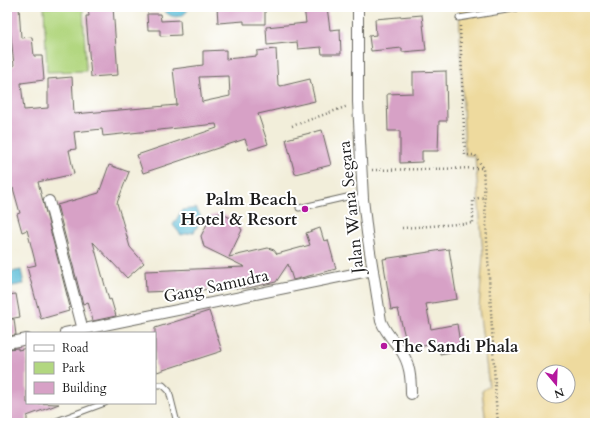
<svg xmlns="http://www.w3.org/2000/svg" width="602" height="430" viewBox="0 0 602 430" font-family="Cardo,serif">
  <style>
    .green { fill: #b2d780; stroke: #677a4e }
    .sand { fill: #eeda9e; stroke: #857b5d; fill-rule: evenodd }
    .water { fill: #59bcd7; stroke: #3a6c7a }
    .building { fill: #d7a1c6; fill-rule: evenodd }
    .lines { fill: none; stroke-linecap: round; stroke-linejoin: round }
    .service-casing { stroke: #67665e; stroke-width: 7 }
    .minor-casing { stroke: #67665e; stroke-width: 12 }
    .path { stroke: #67665e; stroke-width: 2.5; stroke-dasharray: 1 3; stroke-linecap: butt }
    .service { stroke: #fff; stroke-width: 5 }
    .minor { stroke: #fff; stroke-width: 10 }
    .poi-dot { fill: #b5179e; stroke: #fff; stroke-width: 1.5 }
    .labels { text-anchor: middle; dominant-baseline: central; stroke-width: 4; stroke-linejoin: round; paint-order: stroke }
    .poi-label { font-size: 17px; font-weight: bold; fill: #1c1c1c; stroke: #fff; text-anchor: end }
    .street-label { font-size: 17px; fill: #1c1c1c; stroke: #fff }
  </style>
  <rect width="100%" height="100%" fill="#fff"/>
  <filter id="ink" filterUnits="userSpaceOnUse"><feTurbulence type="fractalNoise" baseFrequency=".025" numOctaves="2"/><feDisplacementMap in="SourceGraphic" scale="8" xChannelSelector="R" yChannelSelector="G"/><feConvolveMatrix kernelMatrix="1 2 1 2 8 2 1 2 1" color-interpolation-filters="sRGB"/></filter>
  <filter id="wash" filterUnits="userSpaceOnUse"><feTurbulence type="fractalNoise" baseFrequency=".012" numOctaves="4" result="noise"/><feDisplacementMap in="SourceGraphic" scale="16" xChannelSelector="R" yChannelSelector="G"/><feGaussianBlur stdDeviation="0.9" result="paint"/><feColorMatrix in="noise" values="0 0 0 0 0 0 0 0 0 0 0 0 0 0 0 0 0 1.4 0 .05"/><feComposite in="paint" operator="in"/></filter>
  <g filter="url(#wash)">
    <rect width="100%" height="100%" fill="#f2eeda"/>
    <path class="green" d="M44,7H83L86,71L47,72Z"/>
    <path class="sand" d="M459,7H595V423H486L482,391L489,386L479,309L483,254L475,156L465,155ZM544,372H568V396H544Z"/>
    <path class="water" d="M163,7H189C185,20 167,20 163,7Z
      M196,208L202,218L194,232L181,235L173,225L182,210Z
      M21,270L24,284L7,287V273Z"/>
    <g id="blocks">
      <path class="building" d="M7,7H19L21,38L32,37L34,56H42L44,80L21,83L24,110L48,108V79L72,77L74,114L177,105L173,69L203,65V51L226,50V59L257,56V51L276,49L278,85L281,86L310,79L315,101L258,114L268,144L249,150L245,139L143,173L137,155L217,128L216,124L103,136L102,129L74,132L76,149L69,150L74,174L38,182L70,307L68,308L69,311L41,319L27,267L36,265L27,230L22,232L17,214L20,213L13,188L7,190V67L14,66L10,27H7ZM229,76L230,96L202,102L199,77Z
        M88,7H113L118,75L91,77L86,16H89Z
        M217,7H265V24H244V21L218,23Z
        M304,7H327L330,30L340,29L341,54H322L321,47L298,49L297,42L267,45L266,27L306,23Z
        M147,14H160L161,21L180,20L181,35L160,36V30H148Z
        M422,15L426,50L402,52V48L371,51L369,36L376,35L375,19Z
        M446,71L447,121H439L438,151H422V162L400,163V131H388L387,94L413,93V72Z
        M322,130L331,165L295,174L286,139Z
        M109,165L129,172L117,203L130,247L144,263L127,278L93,242L109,300L111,299L116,316L93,321L88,302L83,304L57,205L99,193Z
        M221,213L236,221L242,230L229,257L268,248L274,250L277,254L310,245L306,233L320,228L324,241L328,240L336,269L293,280L288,264L276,282L248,288L146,292L145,271L245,267L204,247L201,236L211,216Z
        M449,249L457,299L426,304L431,329L457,324L461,350L440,354L439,343L408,349L398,309L391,310L383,259Z
        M16,294L20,317L9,319H14L16,335L7,336V295Z
        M209,311L222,351L157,372L155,364V328Z
        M18,348V350L27,348V403L59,404L27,416V423H7V349Z"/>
    </g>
  </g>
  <g filter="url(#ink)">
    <use href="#blocks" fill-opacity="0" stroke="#67665e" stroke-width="1"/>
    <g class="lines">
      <defs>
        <path id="service" d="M459,18L525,7
          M299,208L347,197L363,199
          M155,385H163L169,391L177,423
          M51,423L105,403"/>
        <path id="minor" d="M358,7V102L363,199L367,233L381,321C385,332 393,340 400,349C410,363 411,378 411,394
          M49,201L83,330
          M65,333L373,270
          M7,343L27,339"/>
      </defs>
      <use href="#service" class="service-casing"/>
      <use href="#minor" class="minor-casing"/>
      <path class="path" d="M460,26L465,155H475L483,168L496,402L498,423
        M292,126L348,106
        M372,170L483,168
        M402,228L473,223V199L485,197"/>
      <use href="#service" class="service"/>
      <use href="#minor" class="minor"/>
    </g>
  </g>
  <g class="poi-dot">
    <circle cx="305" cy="209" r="4"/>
    <circle cx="384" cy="346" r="4"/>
  </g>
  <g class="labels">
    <g class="poi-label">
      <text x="297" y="199">Palm Beach<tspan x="297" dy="20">Hotel &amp; Resort</tspan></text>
      <text x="392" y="346" text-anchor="start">The Sandi Phala</text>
    </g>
    <g class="street-label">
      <text transform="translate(351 207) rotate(-96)">Jalan Wana Segara</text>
      <text transform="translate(216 286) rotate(-12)">Gang Samudra</text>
    </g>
  </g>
  <rect width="602" height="430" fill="none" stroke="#fff" stroke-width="24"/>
  <rect x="26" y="332" width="130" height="72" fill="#ffffff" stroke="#a4a4a4"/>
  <rect x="34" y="345" width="20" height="6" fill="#ffffff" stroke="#a4a4a4"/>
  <text x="62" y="352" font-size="12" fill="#1c1c1c">Road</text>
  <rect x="34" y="362" width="20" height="12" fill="#b2d780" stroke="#a4a4a4"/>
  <text x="62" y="372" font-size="12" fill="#1c1c1c">Park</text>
  <rect x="34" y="382" width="20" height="12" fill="#d7a1c6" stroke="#a4a4a4"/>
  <text x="62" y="392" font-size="12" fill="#1c1c1c">Building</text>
  <g transform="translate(556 384) rotate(161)"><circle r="19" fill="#ffffff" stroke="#a4a4a4"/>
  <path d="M0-3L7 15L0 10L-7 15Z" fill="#b5179e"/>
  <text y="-6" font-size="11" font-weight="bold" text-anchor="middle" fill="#1c1c1c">N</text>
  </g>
</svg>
